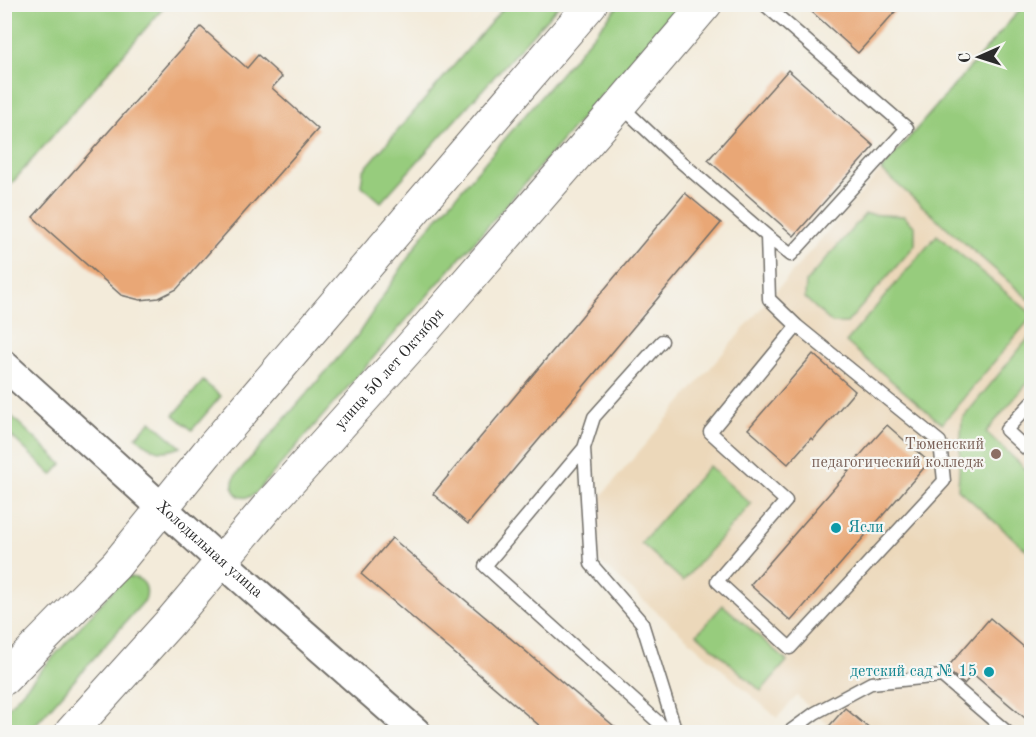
<svg xmlns="http://www.w3.org/2000/svg" width="1036" height="737" viewBox="0 0 1036 737" font-family="'Old Standard TT',serif">
  <style>
    .built { fill: #ecd8ba }
    .green { fill: #97cc7d; stroke: #617c54; stroke-width: 1.5 }
    .building { fill: #e9a776 }
    .lines { fill: none; stroke-linecap: round; stroke-linejoin: round }
    .service-casing { stroke: #716e68; stroke-width: 15 }
    .tertiary-casing { stroke: #716e68; stroke-width: 32 }
    .secondary-casing { stroke: #716e68; stroke-width: 34 }
    .service { stroke: #fff; stroke-width: 12 }
    .tertiary { stroke: #fff; stroke-width: 28 }
    .secondary { stroke: #fff; stroke-width: 32 }
    .education-dot { fill: #8d6e63; stroke: #f6f6f2; stroke-width: 2 }
    .culture-dot { fill: #0f9aa8; stroke: #f6f6f2; stroke-width: 2 }
    .labels { text-anchor: middle; dominant-baseline: central; stroke-width: 4.5; stroke-linejoin: round; paint-order: stroke }
    .street-label { font-size: 16px; fill: #2b2b2b; stroke: #f6f6f2 }
    .education-label { font-size: 16px; fill: #785e54; stroke: #f6f6f2; text-anchor: end }
    .culture-label { font-size: 16px; fill: #0d838f; stroke: #f6f6f2; text-anchor: start }
  </style>
  <rect width="100%" height="100%" fill="#f6f6f2"/>
  <filter id="ink" filterUnits="userSpaceOnUse"><feTurbulence type="fractalNoise" baseFrequency=".0167" numOctaves="2"/><feDisplacementMap in="SourceGraphic" scale="12" xChannelSelector="R" yChannelSelector="G"/><feConvolveMatrix kernelMatrix="1 2 1 2 8 2 1 2 1" color-interpolation-filters="sRGB"/></filter>
  <filter id="wash" filterUnits="userSpaceOnUse"><feTurbulence type="fractalNoise" baseFrequency=".008" numOctaves="4" result="noise"/><feDisplacementMap in="SourceGraphic" scale="24" xChannelSelector="R" yChannelSelector="G"/><feGaussianBlur stdDeviation="1.35" result="paint"/><feColorMatrix in="noise" values="0 0 0 0 0 0 0 0 0 0 0 0 0 0 0 0 0 1.4 0 .05"/><feComposite in="paint" operator="in"/></filter>
  <g filter="url(#wash)">
    <rect width="100%" height="100%" fill="#f3ebda"/>
    <path class="built" d="M881,170L1031,301V732H836L797,696L777,718L599,561L597,501L769,299Z"/>
    <path class="green" d="M5,4L166,5L5,191L4,5Z
      M506,5H559L381,202L361,185L363,171Z
      M619,5H680L255,494C240,503 228,492 235,476L357,336L423,235Z
      M1024,5H1032L1031,301L881,170Z
      M865,214L904,216L915,227V245L847,323H832L805,298L806,282Z
      M937,235L1032,314L1031,318L942,424L846,342Z
      M1031,335V379L986,432L1031,474V554L958,489L962,419Z
      M203,381L221,396L192,430L174,415Z
      M5,410L62,464L52,475L5,430Z
      M151,421L181,447C160,455 152,451 136,437Z
      M709,466L751,504L683,581L641,543Z
      M127,577C142,576 150,586 145,600L29,732H5V711L121,581Z
      M723,605L787,661L761,691L697,634Z"/>
    <g id="blocks">
      <path class="building" d="M803,4H902L858,53Z
        M201,27L247,68L258,55L282,77L272,88L318,129L177,289L159,298L140,300L121,295L33,217Z
        M788,70L874,146L794,236L708,160Z
        M685,193L721,223L468,524L433,494Z
        M813,354L855,391L813,440L811,438L788,464L748,429Z
        M887,425L929,462L791,621L750,585L849,471L847,470Z
        M392,538L621,732H547L361,574Z
        M990,618L1032,654V724L973,674L964,684L946,669Z
        M845,708L873,732H824Z"/>
    </g>
  </g>
  <g filter="url(#ink)">
    <use href="#blocks" fill-opacity="0" stroke="#716e68" stroke-width="1.5"/>
    <g class="lines">
      <defs>
        <path id="service" d="M764,4L907,128L791,255L767,236
          M620,105L673,155L767,236L769,299L797,326L710,432L786,501L717,581L790,648L944,481L940,442L797,326
          M662,341L594,417L584,448L485,566L669,732
          M1032,402L1006,430L1032,454
          M584,448L591,564L642,623L676,732
          M789,732L815,713L871,683L942,676L1007,732"/>
        <g id="tertiary">
          <path id="s1" d="M4,365L221,561L416,732"/>
        </g>
        <g id="secondary">
          <path d="M4,679L116,565L207,453L591,4"/>
          <path id="s2" d="M71,732L171,621L268,506L412,345L620,105L706,4"/>
        </g>
      </defs>
      <use href="#service" class="service-casing"/>
      <use href="#tertiary" class="tertiary-casing"/>
      <use href="#secondary" class="secondary-casing"/>
      <use href="#service" class="service"/>
      <use href="#tertiary" class="tertiary"/>
      <use href="#secondary" class="secondary"/>
    </g>
  </g>
  <circle class="education-dot" cx="996" cy="454" r="6"/>
  <g class="culture-dot">
    <circle cx="836" cy="528" r="6"/>
    <circle cx="989" cy="672" r="6"/>
  </g>
  <g class="labels">
    <g class="street-label">
      <text stroke="none"><textPath href="#s2" startOffset="483">улица 50 лет Октября</textPath></text>
      <text stroke="none"><textPath href="#s1" startOffset="276">Холодильная улица</textPath></text>
    </g>
    <g class="education-label">
      <text x="984" y="445">Тюменский<tspan x="984" dy="18">педагогический колледж</tspan></text>
    </g>
    <g class="culture-label">
      <text x="848" y="528">Ясли</text>
      <text x="977" y="672" text-anchor="end">детский сад № 15</text>
    </g>
  </g>
  <rect width="1036" height="737" fill="none" stroke="#f6f6f2" stroke-width="24"/>
  <g transform="translate(979 57) rotate(267)" stroke="#f6f6f2" stroke-width="4.5" paint-order="stroke">
  <path d="M0-4.5L10 22L0 15L-10 22Z" fill="#2b2b2b"/>
  <text y="-9" font-size="16" font-weight="bold" text-anchor="middle" fill="#2b2b2b">С</text>
  </g>
</svg>
